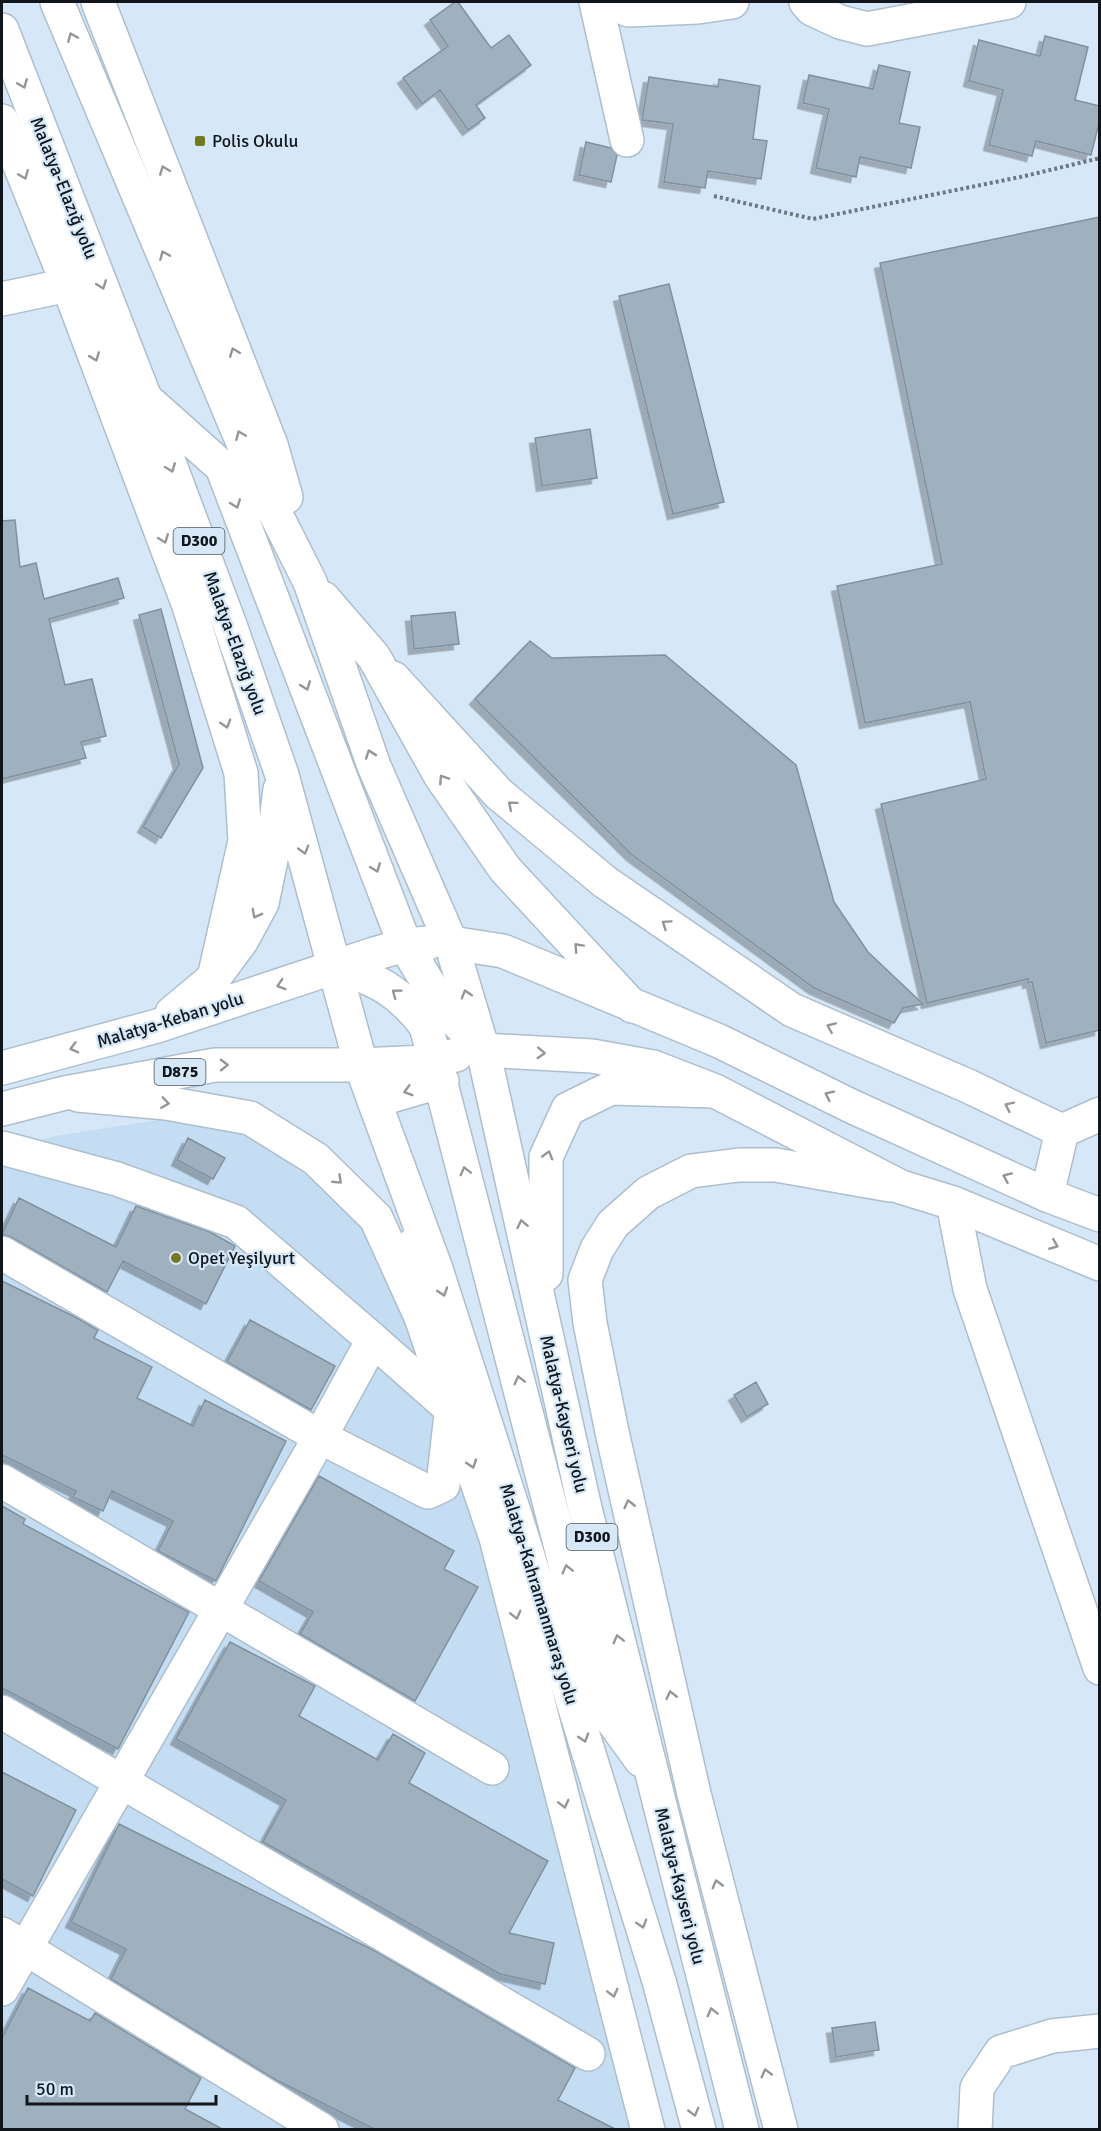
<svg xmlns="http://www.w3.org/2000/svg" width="1101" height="2131" viewBox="0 0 1101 2131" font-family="Signika,sans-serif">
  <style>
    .built { fill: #c5ddf2 }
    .building { fill: #9fb0bf; stroke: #80919f; stroke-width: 1.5; filter: url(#shadow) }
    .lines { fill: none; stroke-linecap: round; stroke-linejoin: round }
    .minor-casing { stroke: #adbecd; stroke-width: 36 }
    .major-casing { stroke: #adbecd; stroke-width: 36 }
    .highway-casing { stroke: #adbecd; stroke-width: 36 }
    .path { stroke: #6b7781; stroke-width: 4; stroke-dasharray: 3 3; stroke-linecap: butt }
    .minor { stroke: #fff; stroke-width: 33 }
    .major { stroke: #fff; stroke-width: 33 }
    .highway { stroke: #fff; stroke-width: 33 }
    .oneway { stroke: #939699 }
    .poi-dot { fill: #747821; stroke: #d6e8f7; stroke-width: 2 }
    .labels { text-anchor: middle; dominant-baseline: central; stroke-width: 4.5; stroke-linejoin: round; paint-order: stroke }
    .shield { fill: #d6e8f7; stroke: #4b555e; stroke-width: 1.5 }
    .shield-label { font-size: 16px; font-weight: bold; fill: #10161c }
    .poi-label { font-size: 18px; fill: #10161c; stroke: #d6e8f7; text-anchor: start }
    .street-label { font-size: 18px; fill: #10161c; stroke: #d6e8f7 }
  </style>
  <defs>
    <filter id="shadow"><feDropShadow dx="-5.5" dy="5.5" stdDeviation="0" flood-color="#0004"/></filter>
  </defs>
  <rect width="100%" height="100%" fill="#d6e8f7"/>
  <path class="built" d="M196,1114L249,1127L310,1165L366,1220L463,1458L640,2129L2,2130V1151L55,1136Z"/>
  <path class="building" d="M455,2H458L491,48L509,35L531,65L476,105L485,118L468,130L440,90L422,104L403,78L448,46L430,20Z
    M1045,36L1088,47L1075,100L1100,106V119L1091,155L1036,141L1032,156L989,145L1003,90L969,81L979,40L1040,56Z
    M879,65L910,72L899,123L920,127L911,168L860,157L856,177L816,168L829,109L803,103L809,75L873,89Z
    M649,77L718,87L719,79L760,86L753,139L767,141L761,179L708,171L705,188L664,182L673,124L642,120Z
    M586,142L611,148L617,155L611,182L579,175Z
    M1100,217V1030L1046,1043L1032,982L1028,983V979L927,1003L881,804L986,779L970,702L865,723L837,586L942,564L880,263Z
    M669,284L724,502L673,514L619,296Z
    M590,429L597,478L542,486L535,438Z
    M15,520L20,567L36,563L44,599L118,578L124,598L49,619L65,685L92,679L106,736L81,742L86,758L2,779V521Z
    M161,609L203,768L161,838L143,827L179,764L139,615Z
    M455,612L459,644L414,649L411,616Z
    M530,641L552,658L665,655L796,765L834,902L868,952L923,1004L903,1008L894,1023L814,988L632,855L475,699Z
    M188,1138L225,1158L213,1179L177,1160Z
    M19,1198L116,1247L136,1206L210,1232L235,1246L206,1304L123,1261L107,1292L11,1237L2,1234Z
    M2,1281L75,1317L98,1330L94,1338L152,1367L137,1398L193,1426L205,1400L286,1441L216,1581L158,1551L173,1521L112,1491L103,1511L73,1497L76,1491L2,1455Z
    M250,1320L335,1366L311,1410L227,1362Z
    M756,1382L768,1404L747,1417L734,1395Z
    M319,1476L454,1551L444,1569L478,1587L415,1701L300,1634L313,1612L259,1581Z
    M2,1506L25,1519L23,1524L189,1612L118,1749L2,1688Z
    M230,1642L315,1686L299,1716L378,1760L393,1734L425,1753L409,1783L548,1861L509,1933L554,1943L545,1984L500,1974L263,1842L286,1800L176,1739Z
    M2,1772L76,1810L33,1896L2,1879Z
    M119,1824L377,1952L575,2068L558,2100L617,2130H376L276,2080L111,1979L126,1949L71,1922Z
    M28,1988L90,2021L95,2013L201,2078L185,2109L224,2130H2V2038Z
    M875,2022L879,2050L836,2057L832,2028Z"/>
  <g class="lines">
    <defs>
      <path id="minor" d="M98,2L271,445
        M596,2L627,140
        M616,2L628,10L698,7L732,2
        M806,2L812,9L840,22L867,29L1009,2
        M2,121L68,285L189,606L241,773L245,841L214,978
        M2,299L68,285
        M393,678L499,794L605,882L792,1010L968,1086L1062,1131
        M78,1095L166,1103L250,1118L316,1159L376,1218L421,1317L496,1538L648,2130
        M2,1148L117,1179L236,1222L373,1340
        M1047,1195L1062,1131L1100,1114
        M953,1203L970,1289L1100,1668
        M2,1253L320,1437L428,1492L443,1485L451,1414
        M2,1481L492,1768
        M2,1712L588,2054
        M2,1934L322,2130
        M2,1989L320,1437L373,1340L450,1408
        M781,2130L694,1794L612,1432L590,1323L585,1280L597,1249L613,1224L648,1193L691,1171L739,1165H776L890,1185
        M975,2130L977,2088L1001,2052L1052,2036L1100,2031"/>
      <path id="major" d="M451,943L503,951L719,1041L851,1106L1047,1195L1100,1215
        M483,1050L592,1056L653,1067L715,1091L901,1187L953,1203L1100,1264"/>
      <path id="highway" d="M57,2L260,483L310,582L374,766L451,943L483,1050L584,1504L742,2130
        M2,30L145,398L230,625L282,775L361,1065L436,1269L524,1543L659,1981L699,2130
        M148,401L222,467L405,945L442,1006L478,1044
        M271,445L286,497
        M323,598L374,657L440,775L505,869L632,1006
        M336,966C377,980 400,991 426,1026L602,1706L641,1760
        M172,1013L214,978L242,940L262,903L272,855L280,789
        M2,1068L157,1026L374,954L405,945L428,943
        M374,1101L442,1081
        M2,1109L65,1093L215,1065H361L425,1062L456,1055
        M414,1244L421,1317
        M546,1274V1157L568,1109L611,1088L715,1091"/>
    </defs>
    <use href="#minor" class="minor-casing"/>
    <use href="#major" class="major-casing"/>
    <use href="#highway" class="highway-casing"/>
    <path class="path" d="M714,196L813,219L1025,176L1100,158"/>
    <use href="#minor" class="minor"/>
    <use href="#major" class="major"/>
    <use href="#highway" class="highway"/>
  </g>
  <defs><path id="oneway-chevron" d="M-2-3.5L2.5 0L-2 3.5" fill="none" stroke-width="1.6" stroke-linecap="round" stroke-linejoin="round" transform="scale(1.5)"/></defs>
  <g class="oneway">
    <use href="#oneway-chevron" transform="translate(72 37) rotate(-113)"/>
    <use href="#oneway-chevron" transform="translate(23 84) rotate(68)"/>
    <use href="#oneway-chevron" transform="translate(164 170) rotate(-111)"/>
    <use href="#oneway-chevron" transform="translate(24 175) rotate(68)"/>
    <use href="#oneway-chevron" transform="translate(164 255) rotate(-113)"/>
    <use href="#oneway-chevron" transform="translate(102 285) rotate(69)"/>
    <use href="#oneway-chevron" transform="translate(234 352) rotate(-111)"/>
    <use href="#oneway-chevron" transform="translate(95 357) rotate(69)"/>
    <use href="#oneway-chevron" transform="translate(240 435) rotate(-113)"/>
    <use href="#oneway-chevron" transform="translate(171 468) rotate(69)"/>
    <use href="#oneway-chevron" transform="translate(236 504) rotate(69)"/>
    <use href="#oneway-chevron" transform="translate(164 539) rotate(69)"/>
    <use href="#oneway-chevron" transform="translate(306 686) rotate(69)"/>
    <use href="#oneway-chevron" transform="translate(226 724) rotate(73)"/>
    <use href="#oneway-chevron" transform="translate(370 754) rotate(-109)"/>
    <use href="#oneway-chevron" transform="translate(443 779) rotate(-123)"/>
    <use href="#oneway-chevron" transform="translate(512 805) rotate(-140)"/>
    <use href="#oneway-chevron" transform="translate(304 850) rotate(74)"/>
    <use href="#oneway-chevron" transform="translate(376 868) rotate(69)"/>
    <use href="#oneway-chevron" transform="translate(256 914) rotate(118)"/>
    <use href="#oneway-chevron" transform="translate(666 924) rotate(-146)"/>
    <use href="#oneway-chevron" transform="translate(578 947) rotate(-133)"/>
    <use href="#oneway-chevron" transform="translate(281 985) rotate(162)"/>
    <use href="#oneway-chevron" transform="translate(396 993) rotate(-143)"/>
    <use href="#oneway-chevron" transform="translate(466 994) rotate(-107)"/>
    <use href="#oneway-chevron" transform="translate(831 1027) rotate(-157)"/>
    <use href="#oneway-chevron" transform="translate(74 1048) rotate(165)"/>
    <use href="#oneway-chevron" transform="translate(541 1053) rotate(3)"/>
    <use href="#oneway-chevron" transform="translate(224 1065) rotate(-1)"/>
    <use href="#oneway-chevron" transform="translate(408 1091) rotate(164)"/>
    <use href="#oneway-chevron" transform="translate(829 1095) rotate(-154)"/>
    <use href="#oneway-chevron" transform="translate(165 1103) rotate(8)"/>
    <use href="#oneway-chevron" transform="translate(1009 1106) rotate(-154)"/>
    <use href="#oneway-chevron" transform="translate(548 1155) rotate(-74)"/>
    <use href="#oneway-chevron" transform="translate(465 1171) rotate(-104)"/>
    <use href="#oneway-chevron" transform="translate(1007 1177) rotate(-156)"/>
    <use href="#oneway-chevron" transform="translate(338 1180) rotate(44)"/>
    <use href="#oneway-chevron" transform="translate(522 1224) rotate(-102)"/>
    <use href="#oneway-chevron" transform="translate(1054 1245) rotate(22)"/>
    <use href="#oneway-chevron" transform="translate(443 1292) rotate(72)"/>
    <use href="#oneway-chevron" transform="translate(519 1380) rotate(-104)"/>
    <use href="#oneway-chevron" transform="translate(472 1464) rotate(72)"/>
    <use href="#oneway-chevron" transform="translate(629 1504) rotate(-103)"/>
    <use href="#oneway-chevron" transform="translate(567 1569) rotate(-104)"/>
    <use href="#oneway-chevron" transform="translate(516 1615) rotate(76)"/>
    <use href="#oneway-chevron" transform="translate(618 1639) rotate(-104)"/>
    <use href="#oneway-chevron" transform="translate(671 1695) rotate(-103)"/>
    <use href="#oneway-chevron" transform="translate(584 1738) rotate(73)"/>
    <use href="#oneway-chevron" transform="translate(564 1804) rotate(76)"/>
    <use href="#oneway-chevron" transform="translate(717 1884) rotate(-105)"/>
    <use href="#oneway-chevron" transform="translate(642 1924) rotate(73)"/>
    <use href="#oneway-chevron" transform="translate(613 1993) rotate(76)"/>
    <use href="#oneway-chevron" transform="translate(712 2012) rotate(-104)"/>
    <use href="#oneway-chevron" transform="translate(766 2073) rotate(-105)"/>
    <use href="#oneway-chevron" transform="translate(694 2112) rotate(75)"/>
  </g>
  <g class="poi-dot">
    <rect x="194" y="135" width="12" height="12" rx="3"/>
    <circle cx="176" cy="1258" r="6"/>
  </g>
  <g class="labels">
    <g class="shield">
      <rect x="173.5" y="528" width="51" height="26" rx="4.5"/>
      <rect x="154.5" y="1059" width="51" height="26" rx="4.5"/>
      <rect x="566.5" y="1524" width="51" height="26" rx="4.5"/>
    </g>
    <g class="shield-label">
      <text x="199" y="541">D300</text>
      <text x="180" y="1072">D875</text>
      <text x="592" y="1537">D300</text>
    </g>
    <g class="poi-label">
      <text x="212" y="141">Polis Okulu</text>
      <text x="188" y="1258">Opet Yeşilyurt</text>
    </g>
    <g class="street-label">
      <text transform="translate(64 188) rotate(68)">Malatya-Elazığ yolu</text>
      <text transform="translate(235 643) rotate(70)">Malatya-Elazığ yolu</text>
      <text transform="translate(170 1020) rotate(-17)">Malatya-Keban yolu</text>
      <text transform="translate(564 1414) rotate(77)">Malatya-Kayseri yolu</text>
      <text transform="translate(539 1594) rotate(73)">Malatya-Kahramanmaraş yolu</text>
      <text transform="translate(680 1886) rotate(76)">Malatya-Kayseri yolu</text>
    </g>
  </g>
  <rect width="1101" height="2131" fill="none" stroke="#10161c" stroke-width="6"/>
  <path d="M27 2095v9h189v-9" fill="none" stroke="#10161c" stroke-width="3"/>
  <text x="36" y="2095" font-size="18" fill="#10161c" stroke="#d6e8f7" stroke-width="4.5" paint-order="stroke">50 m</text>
</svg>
